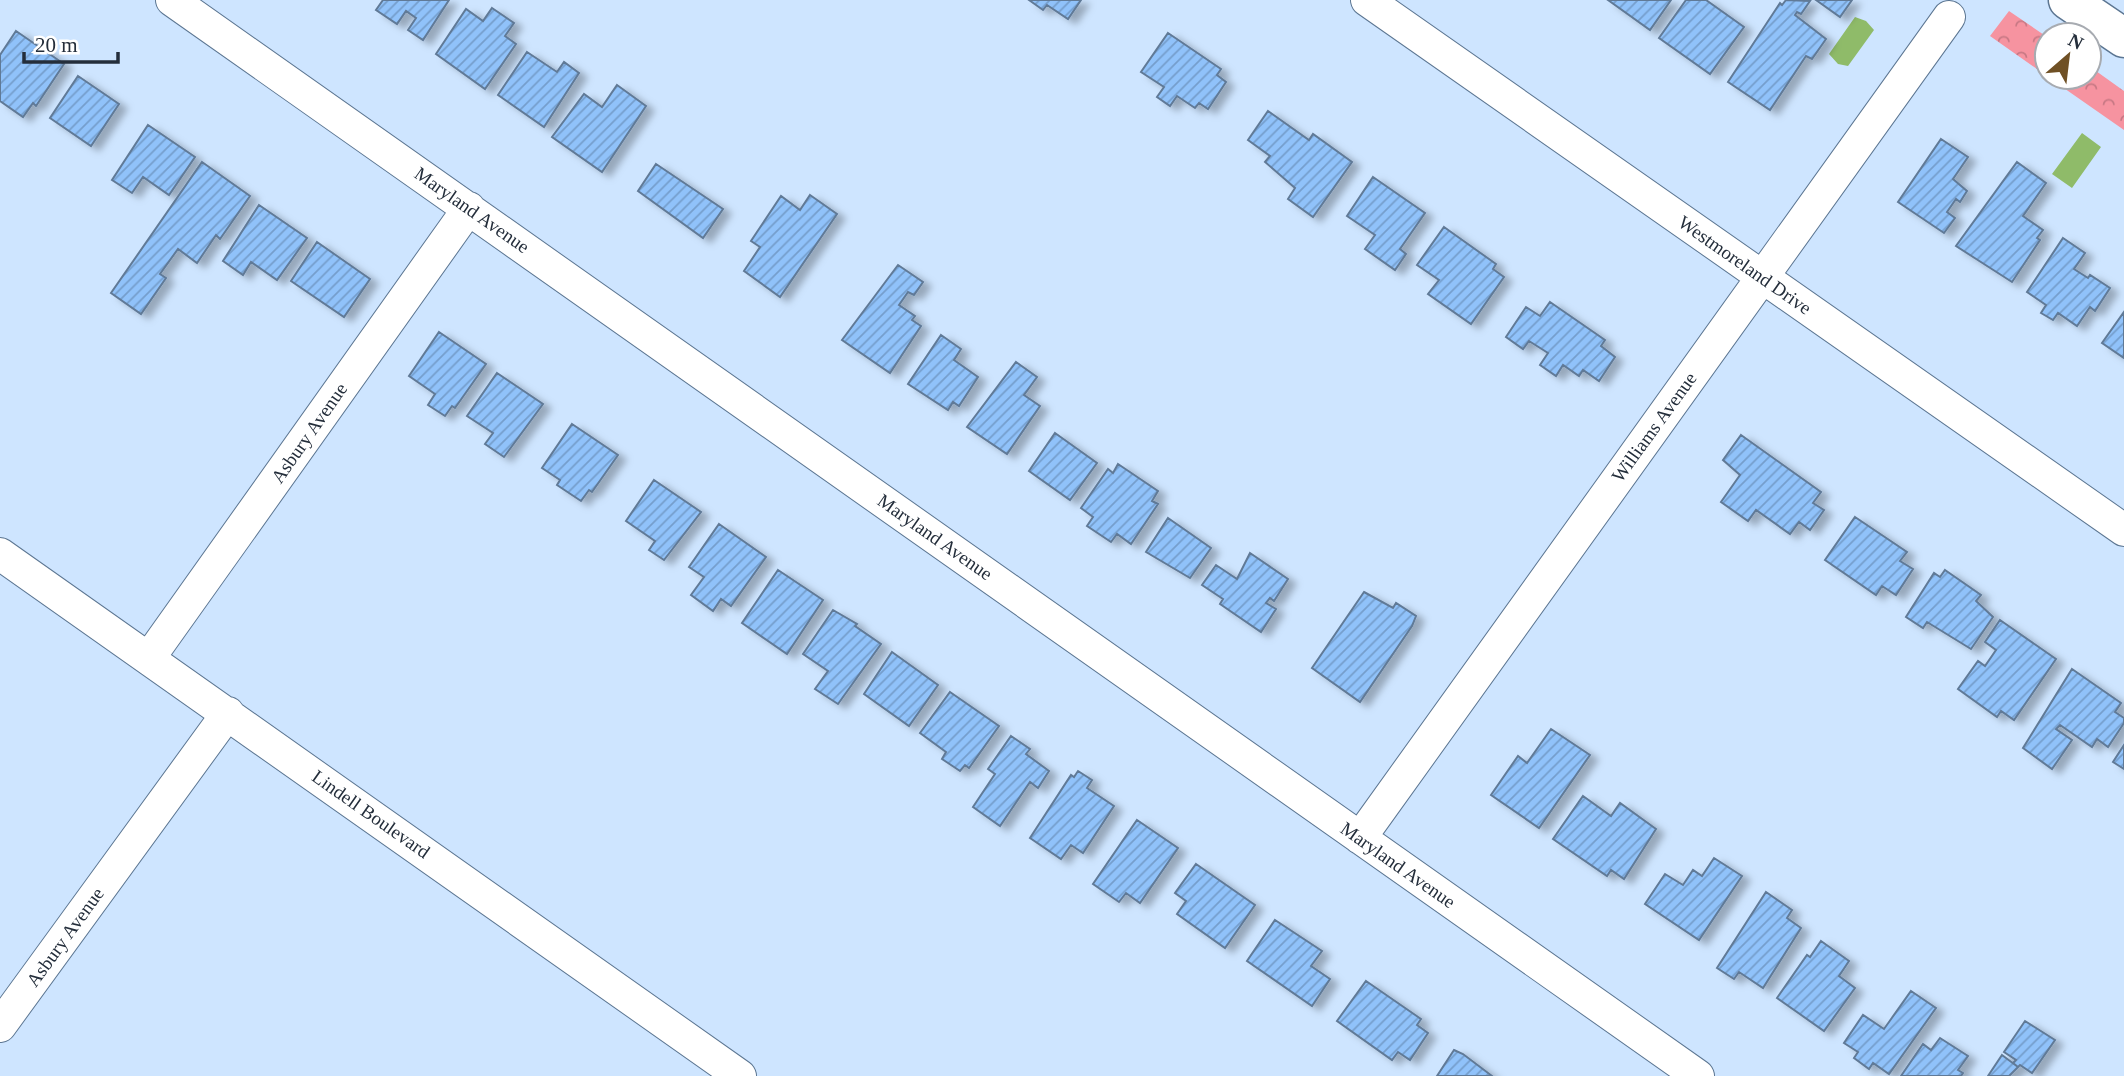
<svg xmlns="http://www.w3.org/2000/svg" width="2124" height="1076" viewBox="0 0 2124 1076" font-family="'Times New Roman',serif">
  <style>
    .forest { fill: url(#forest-crowns) }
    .water { fill: #8fbb69 }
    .building { fill: url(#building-hatch); stroke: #617a97; stroke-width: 2; filter: url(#shadow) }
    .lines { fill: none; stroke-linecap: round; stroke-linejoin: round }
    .minor-casing { stroke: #5c7692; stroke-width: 34 }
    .major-casing { stroke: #5c7692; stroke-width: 41 }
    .minor { stroke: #fff; stroke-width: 32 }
    .major { stroke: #fff; stroke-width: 38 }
    .labels { text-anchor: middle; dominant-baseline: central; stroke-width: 7; stroke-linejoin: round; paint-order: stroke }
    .street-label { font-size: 19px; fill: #242e3b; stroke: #fff }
  </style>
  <defs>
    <pattern id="forest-crowns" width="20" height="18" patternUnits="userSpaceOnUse" patternTransform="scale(1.75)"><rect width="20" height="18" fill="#f693a0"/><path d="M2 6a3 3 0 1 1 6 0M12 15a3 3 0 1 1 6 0" fill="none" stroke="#c77884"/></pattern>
    <pattern id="building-hatch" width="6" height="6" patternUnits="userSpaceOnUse" patternTransform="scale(1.75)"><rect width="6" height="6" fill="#90c2fa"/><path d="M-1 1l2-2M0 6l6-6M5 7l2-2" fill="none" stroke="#759ecc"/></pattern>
    <filter id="shadow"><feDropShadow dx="8" dy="4.5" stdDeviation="3.5" flood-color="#0004"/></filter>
  </defs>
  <rect width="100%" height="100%" fill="#cee5ff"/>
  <path class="forest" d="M2009,11L2047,37V76L1990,36Z
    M2089,66L2124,91V130L2048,77H2089Z"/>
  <path class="water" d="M1855,17L1866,21L1874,30L1848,66L1838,64L1829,54Z
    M2082,133L2101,147L2072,188L2052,174Z"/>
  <path class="building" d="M383,0H449L423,40L408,30L416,18L406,11L397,24L376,10Z
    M1029,0H1081L1068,19L1047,5L1043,10Z
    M1608,0H1671L1650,30Z
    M1686,0H1706L1744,27L1710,74L1659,38Z
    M1786,0L1810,1L1801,14L1797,12L1795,15L1826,39L1812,59L1806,56L1770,110L1728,82L1780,3L1782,5Z
    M1816,0H1852L1840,17Z
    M492,8L514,23L505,36L516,44L485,89L436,54L466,9L483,21Z
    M16,31L64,64L36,106L33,103L23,117L0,101V55Z
    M1168,33L1221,69L1217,75L1226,82L1208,109L1199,103L1195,108L1177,96L1170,106L1157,97L1164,87L1141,72Z
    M527,52L557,72L564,62L579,73L544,127L498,95Z
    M78,76L119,104L91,146L50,118Z
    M617,85L646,106L602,172L552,137L584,94L602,107Z
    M1268,111L1309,140L1313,134L1352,162L1313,217L1288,199L1295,188L1265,162L1270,156L1248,140Z
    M148,125L195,157L169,195L143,177L132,193L112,180Z
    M1941,139L1968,157L1953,179L1967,191L1960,202L1956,199L1947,212L1955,218L1944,233L1898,202Z
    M202,162L250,196L220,239L216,235L197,263L178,249L160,274L166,278L141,314L111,293Z
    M2017,162L2046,183L2023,216L2043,230L2037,238L2040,240L2012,282L1956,246Z
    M656,164L723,209L703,238L638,191Z
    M1373,177L1425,213L1400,249L1406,254L1395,270L1365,249L1375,235L1347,216Z
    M810,195L837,214L780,297L744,271L760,247L751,241L781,196L800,210Z
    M259,205L307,238L277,280L251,262L243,275L223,261Z
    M1444,227L1496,264L1493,269L1504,277L1471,324L1428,294L1439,280L1417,265Z
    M2063,238L2085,253L2074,269L2088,278L2090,275L2110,288L2095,311L2090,307L2077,326L2058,313L2053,320L2041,313L2046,305L2027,292Z
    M317,242L370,279L344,317L291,281Z
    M898,265L923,282L914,295L908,292L899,305L915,316L912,320L921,326L890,373L842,340Z
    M1550,302L1605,340L1601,346L1615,357L1599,381L1583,370L1579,376L1563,365L1556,376L1540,365L1548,353L1529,341L1523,349L1506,337L1526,307L1540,316Z
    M2124,312V358L2102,343Z
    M439,332L486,364L455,408L452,406L445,416L428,405L435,394L409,376Z
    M941,335L961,349L954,360L978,377L959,406L953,402L948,410L908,384Z
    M1016,362L1037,377L1024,395L1040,406L1007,454L967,427Z
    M497,373L543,404L504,457L485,444L493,433L467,416Z
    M572,424L618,455L592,492L589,490L581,501L557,485L560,480L542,468Z
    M1055,433L1097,463L1070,500L1029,471Z
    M1741,435L1821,492L1813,503L1824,510L1810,530L1799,522L1790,534L1756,510L1748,521L1721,502L1740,475L1723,460Z
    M1118,464L1158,491L1152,501L1158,504L1131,544L1117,534L1111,542L1087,526L1093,517L1081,508L1108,469L1113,473Z
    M654,480L701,512L664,560L649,550L655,541L626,521Z
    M1855,517L1907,552L1900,561L1913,569L1896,595L1882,586L1876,595L1825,560Z
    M1168,518L1211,548L1190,578L1146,552Z
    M719,524L766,557L731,606L721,599L713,611L691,595L704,577L689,567Z
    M1250,553L1288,579L1274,601L1270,598L1266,603L1276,609L1261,632L1220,604L1223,599L1202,585L1216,565L1237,579Z
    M778,570L823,600L787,654L742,623Z
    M1945,570L1981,595L1976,601L1993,617L1971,649L1927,622L1923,628L1906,617L1934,573L1940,577Z
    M1364,592L1393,608L1396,603L1416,616L1412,626L1360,702L1312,668Z
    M833,610L857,624L855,626L881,644L838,704L815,689L828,671L803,654Z
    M2000,620L2056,659L2014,720L2001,711L1997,717L1958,689L1978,661L1985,666L1996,650L1985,642Z
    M892,652L938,685L909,726L864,694Z
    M2072,669L2121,703L2115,712L2124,718V723L2108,747L2097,739L2092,747L2060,725L2056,729L2072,740L2052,769L2023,748Z
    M950,692L999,726L969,768L965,765L960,771L942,759L946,752L920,733Z
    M1551,729L1590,755L1539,828L1491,795L1518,756L1527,763Z
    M1011,736L1030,749L1026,754L1049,771L1038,788L1030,782L1000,826L973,807L995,774L988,769Z
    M2124,745V769L2113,762Z
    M1078,771L1092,780L1087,788L1114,806L1083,853L1071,845L1061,859L1030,838L1071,775L1074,777Z
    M1583,796L1611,816L1620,803L1656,829L1624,879L1611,870L1607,876L1553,839Z
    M1137,820L1178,848L1140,903L1126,893L1119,902L1093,884Z
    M1714,858L1742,876L1699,940L1645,904L1665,874L1683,885L1693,870L1702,876Z
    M1196,864L1255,905L1225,948L1177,914L1186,901L1175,893Z
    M1766,892L1792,910L1787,918L1801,928L1763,988L1739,972L1734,979L1717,968Z
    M1275,920L1322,951L1311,966L1330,979L1312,1006L1247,961Z
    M1821,941L1849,961L1839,976L1855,988L1824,1031L1777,998L1807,955L1810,957Z
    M1366,981L1421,1019L1417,1025L1428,1033L1410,1060L1398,1052L1392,1060L1337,1021Z
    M1911,991L1936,1008L1889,1074L1873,1063L1869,1069L1854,1058L1858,1052L1844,1043L1863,1015L1884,1029Z
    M2025,1021L2055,1040L2032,1073L2020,1065L2018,1067L2013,1063L2016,1060L2004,1052Z
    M1940,1038L1968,1056L1958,1070L1963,1073L1961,1076H1901L1923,1044L1931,1050Z
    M1454,1050L1463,1054L1492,1076H1437Z
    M2002,1055L2018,1067L2009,1076H1988Z"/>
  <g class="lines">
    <defs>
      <path id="minor" d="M172,0L1698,1076
        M1367,0L2124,530
        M0,554L740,1076
        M149,658L469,208
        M1360,838L1949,17
        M0,1026L228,713"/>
      <path id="major" d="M2068,0L2124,38"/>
    </defs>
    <use href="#minor" class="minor-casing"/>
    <use href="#major" class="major-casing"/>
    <use href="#minor" class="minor"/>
    <use href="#major" class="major"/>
  </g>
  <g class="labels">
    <g class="street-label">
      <text transform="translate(472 210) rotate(35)">Maryland Avenue</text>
      <text transform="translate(1745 265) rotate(35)">Westmoreland Drive</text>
      <text transform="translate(1654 427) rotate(-54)">Williams Avenue</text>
      <text transform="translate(309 433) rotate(-55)">Asbury Avenue</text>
      <text transform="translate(935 537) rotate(35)">Maryland Avenue</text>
      <text transform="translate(371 814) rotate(35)">Lindell Boulevard</text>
      <text transform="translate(1398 865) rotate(35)">Maryland Avenue</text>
      <text transform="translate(65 937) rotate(-54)">Asbury Avenue</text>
    </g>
  </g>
  <g transform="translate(2068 56) rotate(28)"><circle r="33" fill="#ffffff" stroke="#a7abb1" stroke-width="2"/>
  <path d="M0-5L12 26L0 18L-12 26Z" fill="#6f5025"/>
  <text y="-10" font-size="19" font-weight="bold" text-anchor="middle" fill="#242e3b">N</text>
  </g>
  <path d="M24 52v10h94v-10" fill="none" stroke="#242e3b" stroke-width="3.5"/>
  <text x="35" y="52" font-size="21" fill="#242e3b" stroke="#ffffff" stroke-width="5" paint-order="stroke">20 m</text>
</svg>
